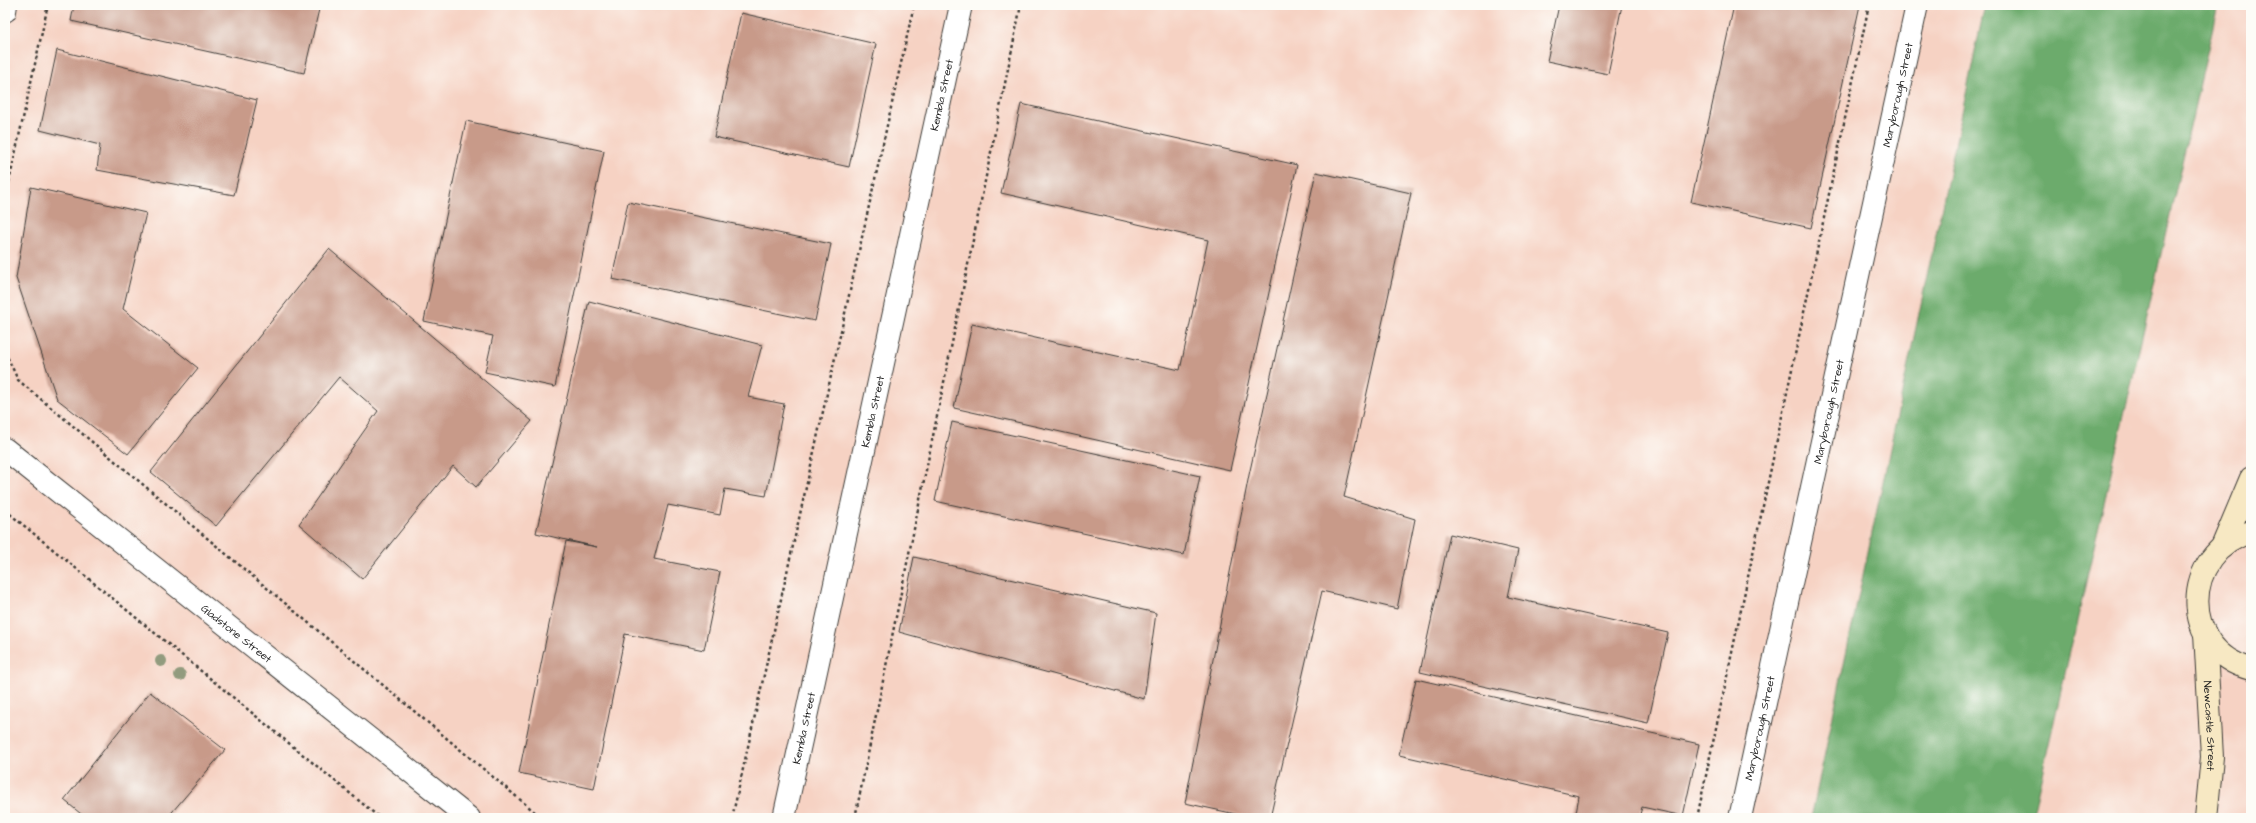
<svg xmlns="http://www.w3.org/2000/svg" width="2256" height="823" viewBox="0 0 2256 823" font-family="'Architects Daughter',sans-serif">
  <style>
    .built { fill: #f6d2c3 }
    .forest { fill: #6cab6c; stroke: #446444 }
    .building { fill: #c89a89 }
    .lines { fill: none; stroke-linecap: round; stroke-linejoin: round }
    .minor-casing { stroke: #3c3a36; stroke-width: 24 }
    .tertiary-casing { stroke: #3c3a36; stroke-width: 24 }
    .secondary-casing { stroke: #3c3a36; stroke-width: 24 }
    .path { stroke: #3c3a36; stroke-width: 2.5; stroke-dasharray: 3 3; stroke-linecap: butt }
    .minor { stroke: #fff; stroke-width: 22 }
    .tertiary { stroke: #fff; stroke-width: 22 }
    .secondary { stroke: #f7e8c3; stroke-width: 22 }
    .tree { fill: #929b7e }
    .labels { text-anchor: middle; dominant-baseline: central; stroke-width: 4; stroke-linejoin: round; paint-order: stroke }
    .street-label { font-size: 11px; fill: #1c1c1c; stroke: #fdfcf7 }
  </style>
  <rect width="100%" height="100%" fill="#fdfcf7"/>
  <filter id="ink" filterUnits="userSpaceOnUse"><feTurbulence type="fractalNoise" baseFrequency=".025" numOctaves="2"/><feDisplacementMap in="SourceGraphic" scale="8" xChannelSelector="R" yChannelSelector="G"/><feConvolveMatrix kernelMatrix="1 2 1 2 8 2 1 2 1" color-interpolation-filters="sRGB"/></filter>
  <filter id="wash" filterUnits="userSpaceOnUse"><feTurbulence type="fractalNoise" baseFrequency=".012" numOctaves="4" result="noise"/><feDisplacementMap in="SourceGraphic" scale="16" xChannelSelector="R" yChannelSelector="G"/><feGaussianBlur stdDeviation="0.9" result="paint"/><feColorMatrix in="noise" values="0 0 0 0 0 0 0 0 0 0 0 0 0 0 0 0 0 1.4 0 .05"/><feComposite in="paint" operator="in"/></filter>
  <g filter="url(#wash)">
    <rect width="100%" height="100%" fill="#efe4c6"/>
    <path class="built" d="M5,5H2251V818H5Z"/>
    <path class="forest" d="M1985,5H2218L2032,818H1811Z"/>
    <g id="blocks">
      <path class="building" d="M74,5H320L304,73L71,21Z
        M1559,5H1622L1608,74L1547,61Z
        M1734,5H1860L1811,228L1691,202Z
        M741,13L876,44L849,167L714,137Z
        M57,50L257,100L234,195L97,170L100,145L40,130Z
        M1021,104L1297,165L1230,470L954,408L972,324L1180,370L1208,240L1001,193Z
        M466,121L604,151L555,387L485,372L493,336L424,321Z
        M1316,172L1411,193L1344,497L1415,519L1397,609L1322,591L1270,818H1254L1185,803L1249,475Z
        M31,187L146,213L123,309L198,368L128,454L57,399L16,278Z
        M628,202L831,244L815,321L612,279Z
        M329,249L532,421L476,487L453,466L362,579L299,524L378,411L339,377L216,526L151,472Z
        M589,301L762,345L748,397L784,404L766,496L725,489L720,515L668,505L654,559L720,572L704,650L625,634L594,789L519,773L566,541L597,547L536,533Z
        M952,422L1200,476L1184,555L935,501Z
        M1450,534L1518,550L1508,597L1668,633L1648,723L1420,672Z
        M914,557L1156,613L1144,699L899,632Z
        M1416,679L1699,744L1683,816L1642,807L1639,818H1575L1579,796L1399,755Z
        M150,692L225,750L167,818H86L64,800Z"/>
    </g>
  </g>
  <g filter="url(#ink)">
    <use href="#blocks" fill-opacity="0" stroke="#3c3a36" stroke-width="1"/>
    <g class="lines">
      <defs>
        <g id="minor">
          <path d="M5,11L6,5"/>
          <path id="s1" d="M784,818L961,5"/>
          <path id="s2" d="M1740,818L1917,5"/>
        </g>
        <g id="tertiary">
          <path id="s3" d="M5,449L469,818"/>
        </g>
        <g id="secondary">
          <path d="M2251,532C2180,552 2179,651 2251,669"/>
          <path d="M2222,547L2251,478"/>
          <path id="s4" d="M2205,633L2212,757L2206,818"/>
        </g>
      </defs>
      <use href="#minor" class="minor-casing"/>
      <use href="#tertiary" class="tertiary-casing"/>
      <use href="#secondary" class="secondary-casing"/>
      <path class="path" d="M5,200L48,5
        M5,352L18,380L542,818
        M5,510L380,818
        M732,818L914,5
        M855,818L1021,5
        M1697,818L1869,5"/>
      <use href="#minor" class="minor"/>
      <use href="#tertiary" class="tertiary"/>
      <use href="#secondary" class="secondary"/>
    </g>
    <g class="tree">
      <circle cx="161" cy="661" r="6"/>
      <circle cx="180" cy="675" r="6"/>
    </g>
  </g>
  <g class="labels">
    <g class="street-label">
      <text stroke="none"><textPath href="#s1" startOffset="740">Kembla Street</textPath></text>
      <text stroke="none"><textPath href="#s2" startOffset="740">Maryborough Street</textPath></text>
      <text stroke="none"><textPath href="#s1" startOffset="416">Kembla Street</textPath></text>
      <text stroke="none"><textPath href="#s2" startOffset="416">Maryborough Street</textPath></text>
      <text stroke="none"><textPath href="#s3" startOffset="296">Gladstone Street</textPath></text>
      <text stroke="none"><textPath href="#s4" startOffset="93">Newcastle Street</textPath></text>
      <text stroke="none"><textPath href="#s1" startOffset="92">Kembla Street</textPath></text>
      <text stroke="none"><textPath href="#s2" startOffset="92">Maryborough Street</textPath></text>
    </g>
  </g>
  <rect width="2256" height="823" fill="none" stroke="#fdfcf7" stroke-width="20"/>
</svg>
